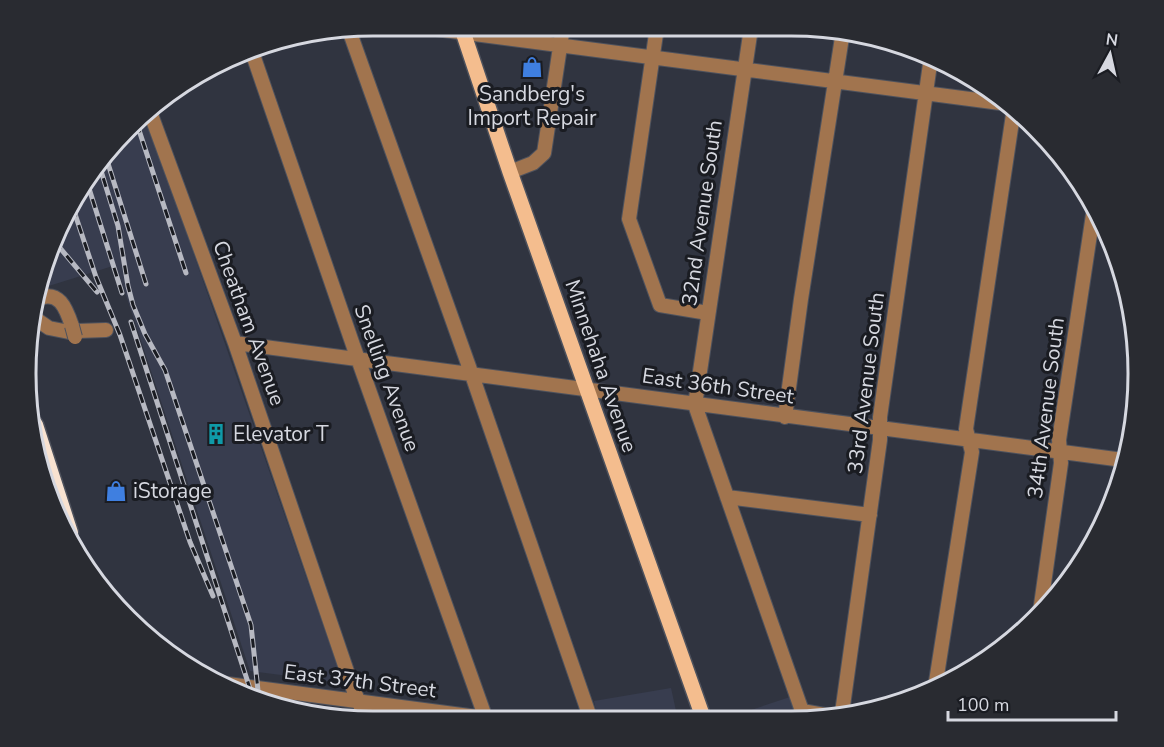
<svg xmlns="http://www.w3.org/2000/svg" width="1164" height="747" viewBox="0 0 1164 747" font-family="'Nunito Sans',sans-serif">
  <style>
    .built { fill: #383d4f }
    .lines { fill: none; stroke-linecap: round; stroke-linejoin: round }
    .minor-casing { stroke: #4e525d; stroke-width: 16 }
    .major-casing { stroke: #4e525d; stroke-width: 18 }
    .highway-casing { stroke: #4e525d; stroke-width: 21 }
    .minor { stroke: #a1744e; stroke-width: 14 }
    .major { stroke: #f4bd8e; stroke-width: 15 }
    .highway { stroke: #f8e2d0; stroke-width: 18 }
    .rail-casing { stroke: #b7b9c2; stroke-width: 5 }
    .rail { stroke: #1a1c22; stroke-width: 3; stroke-dasharray: 9; stroke-linecap: butt }
    .minor-bridge-casing { stroke: #4e525d; stroke-width: 16; stroke-linecap: butt }
    .minor-bridge { stroke: #a1744e; stroke-width: 14 }
    .labels { text-anchor: middle; dominant-baseline: central; stroke-width: 6; stroke-linejoin: round; paint-order: stroke }
    .poi-label { font-size: 21px; fill: #d6d8e0; stroke: #1a1c22; text-anchor: start }
    .street-label { font-size: 21px; fill: #d6d8e0; stroke: #1a1c22 }
    .rim { fill: none; stroke: #d6d8e0; stroke-width: 3 }
  </style>
  <rect width="100%" height="100%" fill="#303440"/>
  <path class="built" d="M146,117L343,683L250,671L116,265L39,289L44,261L97,162Z
    M671,688L678,720H639L597,715L594,701Z
    M793,696L824,718L813,721L727,720V718Z
    M265,702L354,714L355,719H328Z"/>
  <g class="lines">
    <defs>
      <path id="minor" d="M413,26L1008,104
        M657,27L629,219L660,305L708,313
        M751,28L695,405L802,711L830,716
        M349,30L472,375L591,720
        M251,49L353,345L486,719
        M150,112L235,343L352,686L366,719
        M510,172L533,163L544,153L563,27
        M37,299C59,289 66,308 72,326
        M33,317L49,328L69,332
        M77,331L106,330
        M235,343L1123,460
        M785,417L801,299L843,31
        M727,497L870,515
        M1040,612L1061,463L1059,440L1094,208
        M220,683L492,719
        M935,688L972,452L966,429L1014,108
        M842,713L880,440V417L931,57"/>
      <path id="major" d="M461,26L510,172L704,720"/>
      <path id="highway" d="M34,425L69,533"/>
    </defs>
    <use href="#minor" class="minor-casing"/>
    <use href="#major" class="major-casing"/>
    <use href="#highway" class="highway-casing"/>
    <use href="#minor" class="minor"/>
    <use href="#major" class="major"/>
    <use href="#highway" class="highway"/>
    <defs>
      <path id="rail" d="M137,124L186,273
        M105,154L146,284
        M98,161L118,226L128,286L133,305L145,334L165,370L251,625L259,700
        M87,182L122,293
        M73,208L96,277L120,335L190,542L213,596
        M55,242L97,292
        M131,322L253,698"/>
    </defs>
    <use href="#rail" class="rail-casing"/>
    <use href="#rail" class="rail"/>
    <defs>
      <path id="minor-bridge" d="M72,326L75,337"/>
    </defs>
    <use href="#minor-bridge" class="minor-bridge-casing"/>
    <use href="#minor-bridge" class="minor-bridge"/>
  </g>
  <defs>
    <symbol id="shop-bare" viewBox="-9 -9 18 18"><path d="M-5-2.5h2.3a2.7 3.5 0 0 1 5.4 0H5L5.5 6h-11ZM-1.5-2.5h3a1.5 2.3 0 0 0-3 0Z" fill="#3f7fe0" stroke="#1a1c22" stroke-width="2.5" paint-order="stroke"/></symbol>
    <symbol id="building-bare" viewBox="-9 -9 18 18"><path d="M-4-6H4V6H1V3H-1V6H-4ZM-2.5-4.3h1.7v1.8h-1.7ZM.8-4.3h1.7v1.8H.8ZM-2.5-1h1.7V.8h-1.7ZM.8-1h1.7V.8H.8Z" fill="#0f9aa8" stroke="#1a1c22" stroke-width="2.5" paint-order="stroke"/></symbol>
  </defs>
  <g fill-rule="evenodd">
    <use href="#shop-bare" x="517" y="52" width="30" height="30"/>
    <use href="#building-bare" x="201" y="419" width="30" height="30"/>
    <use href="#shop-bare" x="101" y="476" width="30" height="30"/>
  </g>
  <g class="labels">
    <g class="poi-label">
      <text x="532" y="94" text-anchor="middle">Sandberg's<tspan x="532" dy="24">Import Repair</tspan></text>
      <text x="233" y="434">Elevator T</text>
      <text x="133" y="491">iStorage</text>
    </g>
    <g class="street-label">
      <text transform="translate(702 213) rotate(-82)">32nd Avenue South</text>
      <text transform="translate(249 323) rotate(70)">Cheatham Avenue</text>
      <text transform="translate(601 366) rotate(71)">Minnehaha Avenue</text>
      <text transform="translate(387 378) rotate(70)">Snelling Avenue</text>
      <text transform="translate(866 383) rotate(-83)">33rd Avenue South</text>
      <text transform="translate(718 386) rotate(8)">East 36th Street</text>
      <text transform="translate(1046 408) rotate(-83)">34th Avenue South</text>
      <text transform="translate(360 681) rotate(7)">East 37th Street</text>
    </g>
  </g>
  <path d="M0 0H1164V747H0ZM373 36H791A337 337 0 0 1 1128 373V374A337 337 0 0 1 791 711H373A337 337 0 0 1 36 374V373A337 337 0 0 1 373 36Z" fill="#292b31" fill-rule="evenodd"/>
  <path class="rim" d="M373 36H791A337 337 0 0 1 1128 373V374A337 337 0 0 1 791 711H373A337 337 0 0 1 36 374V373A337 337 0 0 1 373 36Z"/>
  <g transform="translate(1110 54) rotate(8)" stroke="#1a1c22" stroke-width="4.5" paint-order="stroke">
  <path d="M0-4.5L10 22L0 15L-10 22Z" fill="#d6d8e0"/>
  <text y="-9" font-size="16" font-weight="bold" text-anchor="middle" fill="#d6d8e0">N</text>
  </g>
  <path d="M948 711v9h168v-9" fill="none" stroke="#d6d8e0" stroke-width="3"/>
  <text x="957" y="711" font-size="18" fill="#d6d8e0" stroke="#1a1c22" stroke-width="4.5" paint-order="stroke">100 m</text>
</svg>
